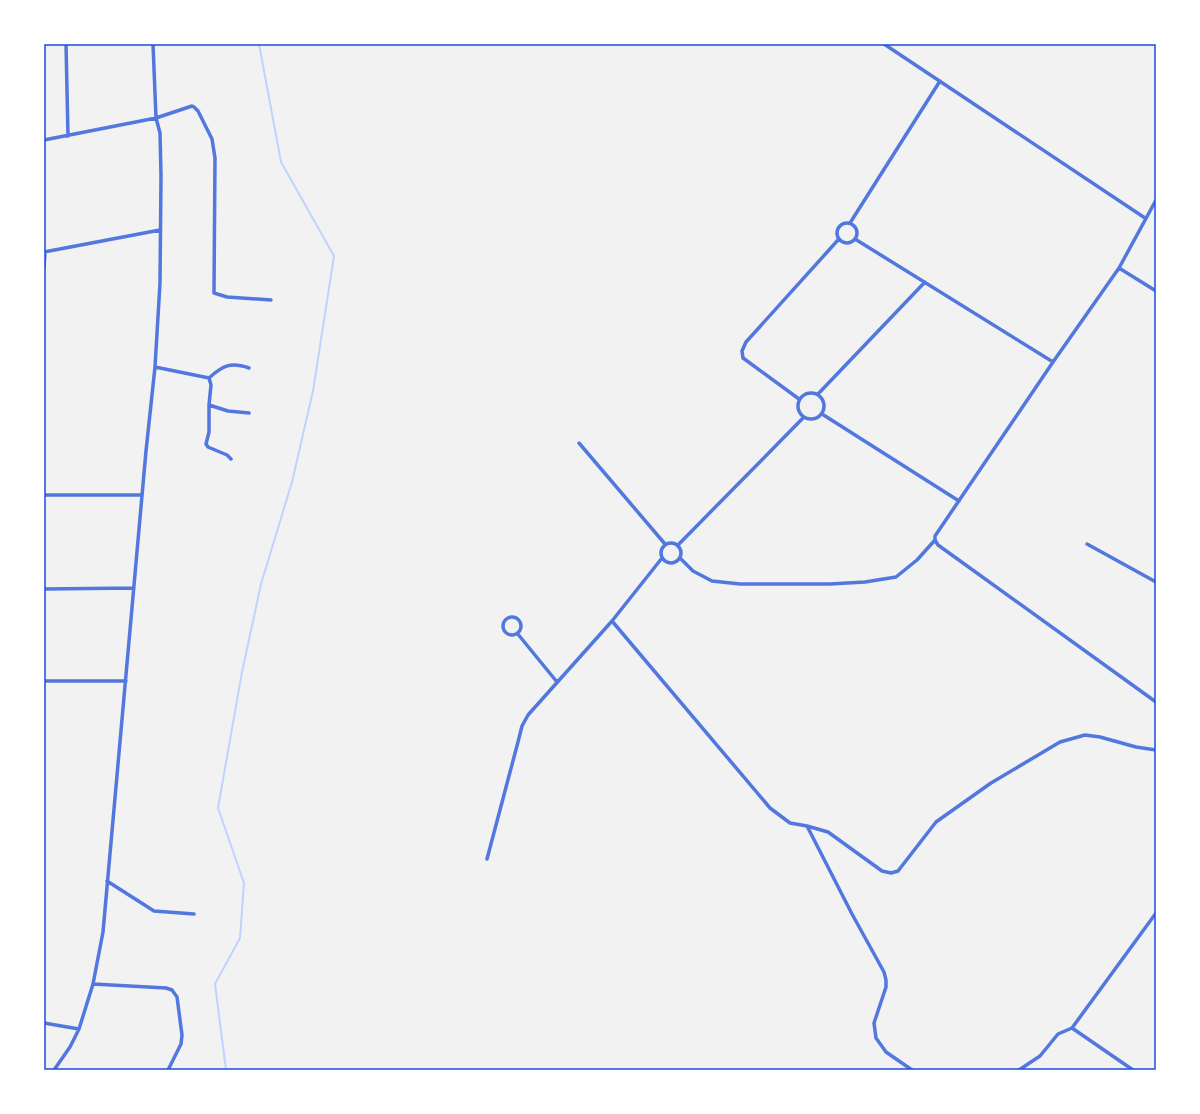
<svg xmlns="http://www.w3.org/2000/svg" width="1200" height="1114" viewBox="0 0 1200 1114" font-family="Lato,sans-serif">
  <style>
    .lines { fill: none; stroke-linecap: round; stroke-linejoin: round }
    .stream { stroke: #bfd3fe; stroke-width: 2 }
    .minor { stroke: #5277de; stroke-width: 3.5 }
    .neatline { fill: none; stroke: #1d4ed8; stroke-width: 1.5 }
  </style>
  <rect width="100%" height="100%" fill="#f2f2f2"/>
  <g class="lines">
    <path class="stream" d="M226,1070L215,984L240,938L244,883L218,808L242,672L261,584L292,482L313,391L334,256L281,162L259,44"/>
    <path class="minor" d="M66,44L68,136
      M884,44L1145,218
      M44,140L156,118L192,106L194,107L198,111L212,139L215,158L214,293L227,297L271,300
      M837 233a10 10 0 1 1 20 0a10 10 0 1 1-20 0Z
      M850,223L940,81
      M855,239L1053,362
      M44,252L160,230
      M44,268L45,252
      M1119,268L1156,291
      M155,367L209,378L211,385L209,405
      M209,378C223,365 231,362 249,368
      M798 406a13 13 0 1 1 26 0a13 13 0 1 1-26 0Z
      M818,394L925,282
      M799,399L743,358L742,351L746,342L838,240
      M822,414L959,501
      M579,443L665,544
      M231,459L227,455L208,447L206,444L209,432V405L228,411L249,413
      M44,495H142
      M935,540L938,545L1156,702
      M661 553a10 10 0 1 1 20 0a10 10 0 1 1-20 0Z
      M1087,544L1156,582
      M678,545L804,417
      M680,558L693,571L712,581L740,584H830L865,582L896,577L917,560L935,540V536L1053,362L1119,268L1156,200
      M44,589L134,588
      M503 626a9 9 0 1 1 18 0a9 9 0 1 1-18 0Z
      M612,621L770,808L790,823L807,826L828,832L882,871L891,873L898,871L936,822L991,783L1060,742L1085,735L1100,737L1136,747L1156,750
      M517,633L557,682
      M44,681H126
      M807,826L852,914L884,972L886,980V987L874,1023L876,1038L886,1052L912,1070
      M487,859L518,742L522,726L528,715L612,621L662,558
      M107,881L154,911L194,914
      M93,984L166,988L172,990L177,997L182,1035L181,1044L168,1070
      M44,1023L79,1029
      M54,1070L70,1047L79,1029L93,984L103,932L146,451L155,367L160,283L161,176L160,133L156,118L153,44
      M1019,1070L1040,1056L1058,1034L1072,1028
      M1133,1070L1072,1028L1156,913"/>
  </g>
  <rect width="1200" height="1114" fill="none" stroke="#ffffff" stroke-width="90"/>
  <rect x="45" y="45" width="1110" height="1024" class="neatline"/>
</svg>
